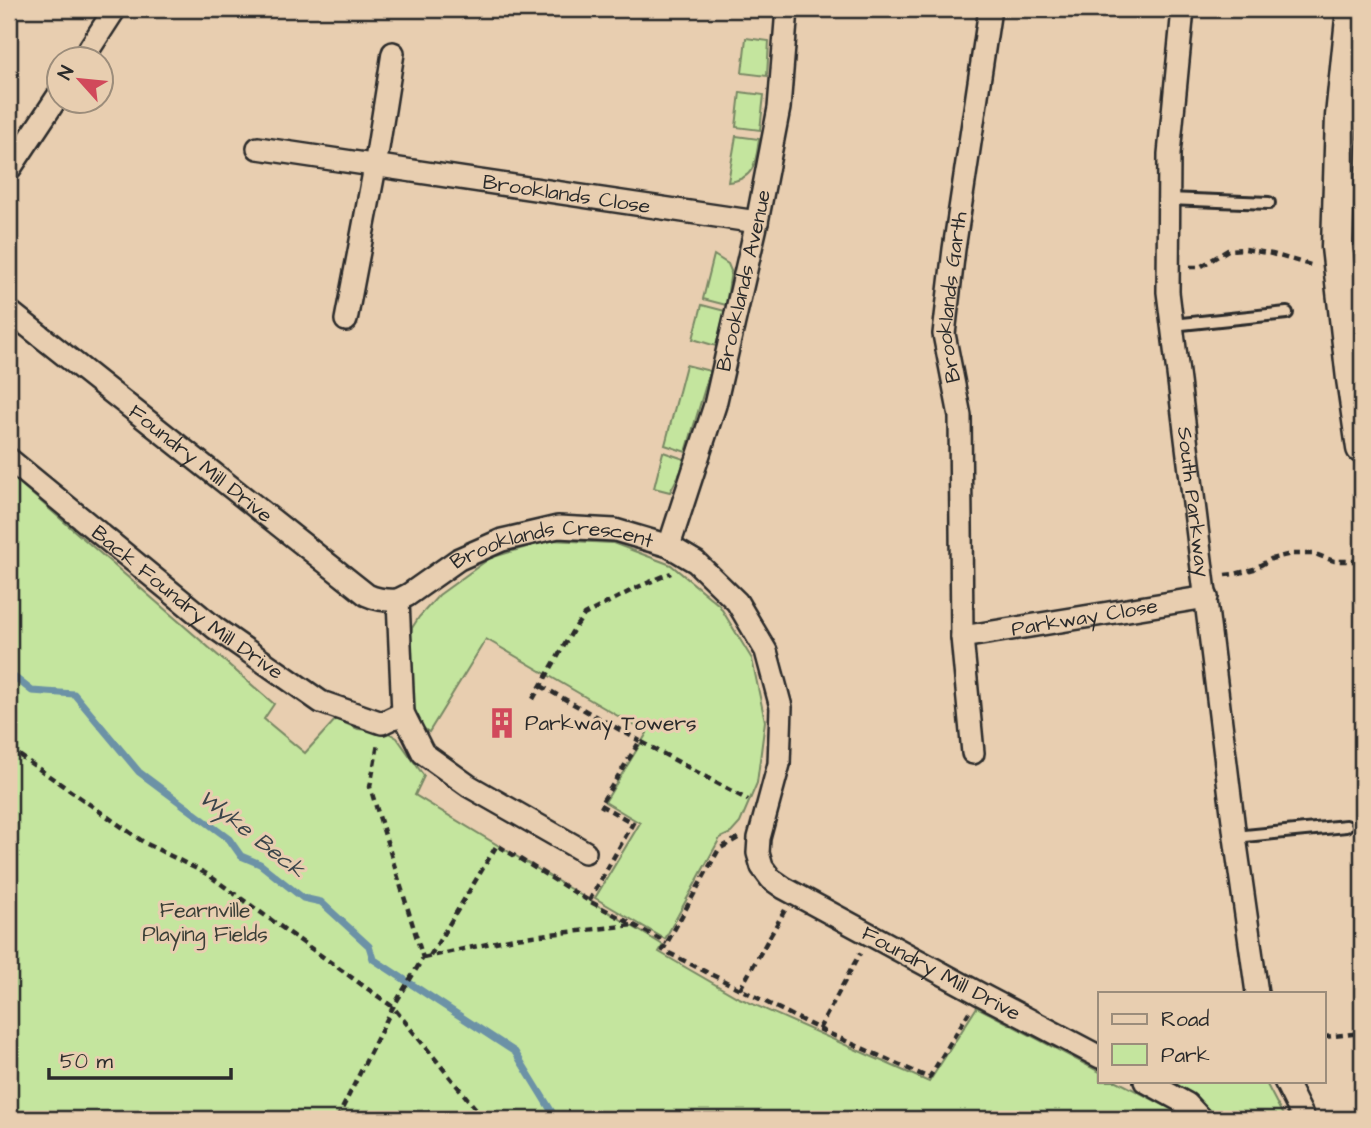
<svg xmlns="http://www.w3.org/2000/svg" width="1371" height="1128" viewBox="0 0 1371 1128" font-family="'Architects Daughter',sans-serif">
  <style>
    .green { fill: #c4e59e; stroke: #788864; stroke-width: 2 }
    .lines { fill: none; stroke-linecap: round; stroke-linejoin: round }
    .stream { stroke: #6c92a6; stroke-width: 7 }
    .lane-casing { stroke: #2b2b2b; stroke-width: 16 }
    .street-casing { stroke: #2b2b2b; stroke-width: 26 }
    .secondary-casing { stroke: #2b2b2b; stroke-width: 35 }
    .path { stroke: #2b2b2b; stroke-width: 4.5; stroke-dasharray: 7 5; stroke-linecap: butt }
    .lane { stroke: #e8ceb0; stroke-width: 10 }
    .street { stroke: #e8ceb0; stroke-width: 21 }
    .secondary { stroke: #e8ceb0; stroke-width: 30 }
    .labels { text-anchor: middle; dominant-baseline: central; stroke-width: 6; stroke-linejoin: round; paint-order: stroke }
    .street-label { font-size: 21px; fill: #2b2b2b; stroke: #e8ceb0 }
    .poi-label { font-size: 21px; fill: #2b2b2b; stroke: #e8ceb0; text-anchor: start }
    .park-label { font-size: 21px; fill: #3a3e36; stroke: #e8ceb0 }
    .water-label { font-size: 23px; font-style: italic; fill: #3b454a; stroke: #e8ceb0 }
  </style>
  <rect width="100%" height="100%" fill="#e8ceb0"/>
  <filter id="ink" filterUnits="userSpaceOnUse"><feTurbulence type="fractalNoise" baseFrequency=".0143" numOctaves="2"/><feDisplacementMap in="SourceGraphic" scale="14" xChannelSelector="R" yChannelSelector="G"/><feConvolveMatrix kernelMatrix="1 2 1 2 8 2 1 2 1" color-interpolation-filters="sRGB"/></filter>
  <g filter="url(#ink)">
    <path class="green" d="M746,38L769,41L767,76L742,73Z
      M740,92L764,95L760,130L736,127Z
      M736,136L759,139C756,162 755,179 728,182Z
      M714,255L728,264L731,271L726,305L703,299Z
      M702,305L725,311L716,346L693,339Z
      M686,365L710,371L686,452L665,445Z
      M663,452L684,459L681,471L670,492L654,488Z
      M9,474L274,704L264,719L305,753L336,719L358,729L387,732L397,738L424,776L415,795L663,945L659,952L737,997L929,1082L977,1007L1100,1072V1081H1117L1177,1112L1186,1119H9Z
      M550,540L613,543L671,565L719,605L752,659L765,721L757,783L740,823L731,833L720,838L665,939L595,898L640,823L605,802L647,733L486,639L429,732L420,726L414,707L410,639L412,628L419,617L439,595L490,558Z
      M1168,1081H1265L1285,1119H1214C1202,1100 1188,1091 1168,1081Z"/>
    <g class="lines">
      <path class="stream" d="M9,673L32,691L74,694L139,772L229,839L241,856L260,864L303,898L321,902L369,946L373,959L515,1052L555,1117L559,1119"/>
      <defs>
        <path id="lane" d="M1168,199L1269,203
          M1172,325L1287,313
          M1235,837L1346,826"/>
        <g id="street">
          <path id="s1" d="M1183,9L1169,154L1168,292L1235,837L1257,993"/>
          <path d="M82,60L115,9"/>
          <path id="s2" d="M258,148L757,222"/>
          <path d="M9,170L60,93"/>
          <path id="s3" d="M9,311L367,595C378,600 386,601 398,600"/>
          <path d="M346,320L375,167L393,53"/>
          <path id="s4" d="M9,459L215,628L321,702L382,723L403,713"/>
          <path id="s5" d="M669,546L715,405L757,222L779,108L787,9"/>
          <path id="s6" d="M962,637L1207,597"/>
          <path id="s7" d="M973,753L962,637L960,416L944,334L954,249L990,9"/>
          <path id="s8" d="M585,852L469,786L423,753L403,713L398,600L408,595L459,559L502,540L558,527L615,530L669,546L696,562L737,602L766,651L781,707L779,764L759,838L758,853L762,867L771,879L784,888L980,994L1100,1057"/>
          <path d="M1145,1081L1187,1104L1201,1119"/>
          <path d="M1285,1081L1304,1119"/>
        </g>
        <path id="secondary" d="M1352,9L1341,116L1337,247L1352,379L1362,448"/>
      </defs>
      <use href="#lane" class="lane-casing"/>
      <use href="#street" class="street-casing"/>
      <use href="#secondary" class="secondary-casing"/>
      <path class="path" d="M1190,267H1200L1228,250L1245,249L1272,254L1314,266
        M1225,575L1235,574L1254,569L1271,559L1291,554H1315L1334,561H1362
        M541,686L640,741
        M533,699L572,632L584,615L638,587L671,573
        M9,748L145,843L207,874L393,1007L484,1119
        M738,838L719,849L663,950L819,1029L929,1078L969,1012
        M589,901L633,823L600,805L640,741L748,800
        M430,956L497,845L589,901L667,943
        M423,958L514,938L633,925
        M740,989L785,910
        M819,1029L860,953
        M1324,1037L1362,1033
        M337,1119L393,1007L423,958L370,787L378,744"/>
      <use href="#lane" class="lane"/>
      <use href="#street" class="street"/>
      <use href="#secondary" class="secondary"/>
    </g>
  </g>
  <defs>
    <symbol id="building-bare" viewBox="-9 -9 18 18"><path d="M-4-6H4V6H1V3H-1V6H-4ZM-2.5-4.3h1.7v1.8h-1.7ZM.8-4.3h1.7v1.8H.8ZM-2.5-1h1.7V.8h-1.7ZM.8-1h1.7V.8H.8Z" fill="#d1495b" stroke="#e8ceb0" stroke-width="2.5" paint-order="stroke"/></symbol>
  </defs>
  <g fill-rule="evenodd">
    <use href="#building-bare" x="480" y="701" width="44" height="44"/>
  </g>
  <g class="labels">
    <g class="street-label">
      <text stroke="none"><textPath href="#s2" startOffset="312">Brooklands Close</textPath></text>
      <text stroke="none"><textPath href="#s5" startOffset="276">Brooklands Avenue</textPath></text>
      <text stroke="none"><textPath href="#s7" startOffset="458">Brooklands Garth</textPath></text>
      <text stroke="none"><textPath href="#s3" startOffset="245">Foundry Mill Drive</textPath></text>
      <text stroke="none"><textPath href="#s1" startOffset="495">South Parkway</textPath></text>
      <text stroke="none"><textPath href="#s8" startOffset="518">Brooklands Crescent</textPath></text>
      <text stroke="none"><textPath href="#s4" startOffset="229">Back Foundry Mill Drive</textPath></text>
      <text stroke="none"><textPath href="#s6" startOffset="124">Parkway Close</textPath></text>
      <text stroke="none"><textPath href="#s8" startOffset="1216">Foundry Mill Drive</textPath></text>
    </g>
    <g class="poi-label">
      <text x="525" y="723">Parkway Towers</text>
    </g>
    <g class="park-label">
      <text x="205" y="910">Fearnville<tspan x="205" dy="24">Playing Fields</tspan></text>
    </g>
    <g class="water-label">
      <text transform="translate(252 834) rotate(38)">Wyke Beck</text>
    </g>
  </g>
  <rect width="1371" height="1128" fill="none" stroke="#e8ceb0" stroke-width="35"/>
  <rect x="18" y="18" width="1336" height="1093" fill="none" stroke="#2b2b2b" stroke-width="2.5" filter="url(#ink)"/>
  <rect x="1098" y="992" width="228" height="91" fill="#e8ceb0" stroke="#9c8d7b" stroke-width="2"/>
  <rect x="1112" y="1014" width="35" height="10" fill="#e8ceb0" stroke="#9c8d7b" stroke-width="2"/>
  <text x="1161" y="1026" font-size="21" fill="#2b2b2b">Road</text>
  <rect x="1112" y="1044" width="35" height="21" fill="#c4e59e" stroke="#9c8d7b" stroke-width="2"/>
  <text x="1161" y="1062" font-size="21" fill="#2b2b2b">Park</text>
  <g transform="translate(80 80) rotate(297)"><circle r="33" fill="#e8ceb0" stroke="#9c8d7b" stroke-width="2"/>
  <path d="M0-5L12 26L0 18L-12 26Z" fill="#d1495b"/>
  <text y="-10" font-size="19" font-weight="bold" text-anchor="middle" fill="#2b2b2b">N</text>
  </g>
  <path d="M49 1068v10h182v-10" fill="none" stroke="#2b2b2b" stroke-width="3.5"/>
  <text x="60" y="1068" font-size="21" fill="#2b2b2b" stroke="#e8ceb0" stroke-width="5" paint-order="stroke">50 m</text>
</svg>
